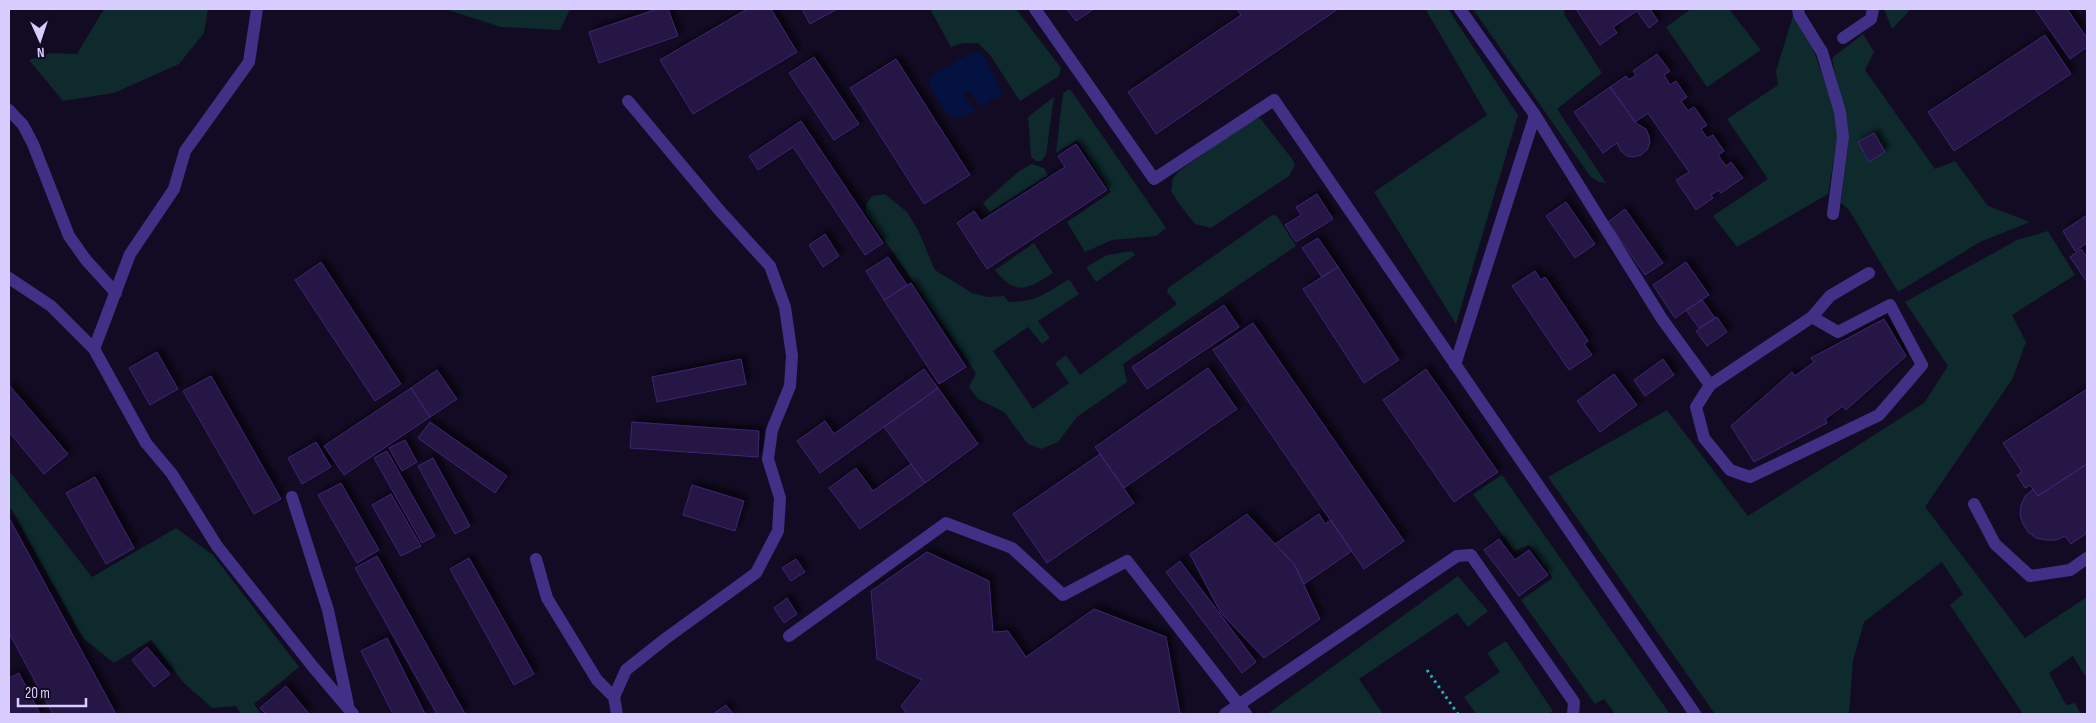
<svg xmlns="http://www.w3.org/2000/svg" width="2096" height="723" viewBox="0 0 2096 723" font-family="'Sofia Sans Condensed',sans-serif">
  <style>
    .green { fill: #0e2a2d }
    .water { fill: #041242 }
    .building { fill: #261545; stroke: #3f2574; filter: url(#shadow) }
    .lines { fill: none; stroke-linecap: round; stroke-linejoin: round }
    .path { stroke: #21b2be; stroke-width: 3; stroke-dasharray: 2.5 4; stroke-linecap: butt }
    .lane { stroke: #403187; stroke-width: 12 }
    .street { stroke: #403187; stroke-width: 12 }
  </style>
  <defs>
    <filter id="shadow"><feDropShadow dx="4.5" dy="-4.5" stdDeviation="2.5" flood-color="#0009"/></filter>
  </defs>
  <rect width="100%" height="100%" fill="#120b23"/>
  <path class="green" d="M104,9H208L204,33L179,64L114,93L63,101L29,60L50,53L77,54Z
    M445,9H570L560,30L501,27Z
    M930,9H1016L1061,68L1059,76L1020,101L990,55L978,43H963L951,47Z
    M1415,9H1448L1518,115L1456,324L1374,192L1487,115L1426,10Z
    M1473,9H1565L1564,14L1602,73L1557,109L1606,183L1599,182L1590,176Z
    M1691,9H1729L1761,50L1707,87L1666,27Z
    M1884,9H1911L1892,29Z
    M1793,16L1814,51L1835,113L1838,134L1828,194L1737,247L1713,216L1768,179L1727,119L1778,85L1776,71Z
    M1863,34L1874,52L1865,70L1935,169L1955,161L1988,206L2030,222L1980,242L1898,292L1849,210L1841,203L1849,136L1832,58Z
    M1070,89L1166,228L1156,236L1112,240L1085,252L1067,222L1111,192L1077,140L1056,153L1063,93Z
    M1054,97L1046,155L1041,161H1036L1031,157L1028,117Z
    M1260,118L1293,160L1295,165L1289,176L1211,228L1195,224L1180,205L1171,191L1173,178L1179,171L1252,120Z
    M1032,164L1044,168L1048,175L990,212L983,203L1019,171Z
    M885,194L907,212L918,230L935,270L972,293L988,297L1004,296L1009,302C1037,302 1046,293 1069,279L1079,294L1038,321L1050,338L1042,344L1028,327L993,351L1033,409L1069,383L1055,363L1066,355L1080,375L1177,304L1167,292L1168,288L1272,215L1277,216L1296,246L1123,364L1127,382L1077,417L1058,442L1041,449L1028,444L1004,412L978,399L969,387L976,373L866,213V205L872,196Z
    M2048,231L2075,275L2012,315L2026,342L2013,378L1925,507L2025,638L2087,597V679L2073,656L2049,673L2066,705L2075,703L2081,714H2023L1950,605L1963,594L1942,562L1864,622L1853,661L1849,714H1715L1548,477L1667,410L1748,516L1924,403L1948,366L1905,302L2017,240Z
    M1034,243L1053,273C1028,289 1016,297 995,270Z
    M1132,251L1135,255L1096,282L1086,267L1107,255Z
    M11,473L92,577L176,528L213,555L299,667L254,704L261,714H241L236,706L212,708L183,682L151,640L114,663L83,638L9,505V474Z
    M1502,475L1670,714H1615L1604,699L1595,704L1521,600L1553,578L1529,545L1514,551L1473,494Z
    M1458,576L1488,611L1468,627L1457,613L1359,679L1383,714H1272L1270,712Z
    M1506,641L1553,711L1548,714H1476L1464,697L1500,672L1487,653Z"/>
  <path class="water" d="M978,52L983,55L1002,91L999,96L980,107L970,91L964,95L975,111C965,116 958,120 948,115L930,86L929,80L933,75L971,53Z"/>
  <path class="building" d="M657,9H668L678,36L599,63L589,32Z
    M747,9H771L797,52L693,114L660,60Z
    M802,9H837L810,24Z
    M1067,9H1094L1076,21Z
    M1237,9H1338L1156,134L1128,92L1241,15Z
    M1576,9H1650L1658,21L1649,28L1637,11L1613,27L1617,33L1600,45Z
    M2035,9H2067L2087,38V47L2070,59Z
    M2045,35L2071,74L1954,151L1928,112Z
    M1657,54L1670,71L1664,75L1670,85L1676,81L1687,97L1681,101L1688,111L1694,107L1707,125L1701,129L1707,138L1713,135L1724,151L1718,155L1726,166L1731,162L1743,178L1721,193L1719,190L1711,195L1713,198L1696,210L1676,180L1689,172L1648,113L1635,122L1610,87L1626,76L1629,80L1636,75L1633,71Z
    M814,57L859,124L834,140L789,73Z
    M896,59L970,175L924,204L850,88Z
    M1610,87L1637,124L1646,129L1649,136L1650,143L1647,150L1641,155L1634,157L1627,156L1621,151L1617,143L1603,153L1574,112Z
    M801,121L883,243L865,255L793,147L758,170L749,156Z
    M1874,133L1885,152L1869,162L1858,142Z
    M1076,144L1107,190L987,269L957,223L974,211L981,221L1065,167L1058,156Z
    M1317,194L1333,219L1296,242L1285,225L1301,215L1296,207Z
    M1566,202L1595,244L1575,258L1546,216Z
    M1625,209L1663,263L1645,275L1608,222Z
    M2087,215V243L2075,251L2063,231Z
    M825,234L839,256L823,267L809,245Z
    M1318,238L1338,267L1322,277L1302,248Z
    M2081,249L2087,257V282L2070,257Z
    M888,257L907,285L884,300L866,271Z
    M321,262L401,384L375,401L295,280Z
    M1686,262L1709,295L1675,318L1653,285Z
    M1338,267L1399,360L1364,383L1303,289Z
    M1535,271L1541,280L1545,277L1588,341L1584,344L1592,355L1569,370L1512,286Z
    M911,283L966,367L939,384L884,300Z
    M1702,300L1715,318L1699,328L1686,310Z
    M1224,305L1239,327L1147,389L1132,367Z
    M1717,317L1727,332L1707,346L1696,331Z
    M1884,319L1906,356L1846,410L1843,406L1825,419L1827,423L1754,462L1731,426L1792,372L1795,376L1814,362L1811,358Z
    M1253,323L1404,541L1364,569L1213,350Z
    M157,352L178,389L150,405L129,368Z
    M741,359L746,384L657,402L652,377Z
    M1663,359L1674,375L1645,396L1634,380Z
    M1208,368L1237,409L1124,488L1095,447Z
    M924,369L938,388L820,473L797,441L825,421L834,434Z
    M1426,369L1498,472L1454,502L1383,400Z
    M437,370L457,399L430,417L411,388Z
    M1614,374L1637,405L1600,432L1577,401Z
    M211,376L281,499L254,514L183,391Z
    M9,385L68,454L44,474L9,432Z
    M411,388L430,417L344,475L324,446Z
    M938,388L978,444L925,483L884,427Z
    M2087,389V464L2038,496L2030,485L2025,488L2017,475L2022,472L2003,443Z
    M430,422L507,476L495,493L418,438Z
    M632,422L759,431L758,457L630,448Z
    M405,440L417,462L402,471L389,448Z
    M316,442L331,467L302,484L288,458Z
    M387,451L435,536L422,543L374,458Z
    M1100,454L1134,503L1047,563L1013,514Z
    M433,458L470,526L455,534L418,466Z
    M911,464L925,483L860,529L829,488L856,468L873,491Z
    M2087,464V533L2071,544L2065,536L2056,540H2046L2036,538L2028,532L2023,524L2020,515L2021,505L2025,496L2033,489L2038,496Z
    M95,477L134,548L106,564L66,493Z
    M341,483L379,550L357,563L318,495Z
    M692,485L744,501L735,531L683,515Z
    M391,494L421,546L401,556L372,505Z
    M1247,514L1294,564L1320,619L1264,658L1221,613L1190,554Z
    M1319,514L1325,524L1331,520L1352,551L1304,584L1294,564L1275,544Z
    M9,518L116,714H53L9,633Z
    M1499,539L1515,560L1529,550L1548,575L1519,596L1484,550Z
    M927,552L989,581L993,632L1008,631L1026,657L1094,609L1166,637L1180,714H907L901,706L922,680L877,659L871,591Z
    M377,556L465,714H437L355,568Z
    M469,558L534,674L514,685L450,569Z
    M796,559L805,572L791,581L782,568Z
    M1180,561L1256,662L1242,673L1166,572Z
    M787,598L797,614L784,623L774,608Z
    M387,638L425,714H393L361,651Z
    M147,647L170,674L154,687L132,660Z
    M19,673L40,714H9V678Z
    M286,686L309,714H266L260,708Z
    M726,705L733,714H713Z"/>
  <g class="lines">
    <path class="path" d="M1427,670L1458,714"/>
    <path class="lane" d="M1798,9L1799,15L1822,52L1840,112L1843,137L1833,214
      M1843,38L1871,19L1873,9
      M9,110L23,125L33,144L69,236L86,260L116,293
      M1974,504L1995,544L2030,576L2070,570L2087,558"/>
    <path class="street" d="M1035,9L1154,179L1274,100L1695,714
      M1535,115L1662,319L1710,385L1812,317L1830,296L1869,273
      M9,278L51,306L94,349L146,443L172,474L217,546L314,668L353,714
      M94,349L130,254L174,189L185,151L249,62L257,9
      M1455,365L1535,115L1460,9
      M1710,385L1696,407L1704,438L1730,470L1750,477L1879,415L1922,365L1890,305L1838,332L1812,317
      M292,497L328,610L348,705
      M536,559L547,598L597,680L614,697L617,714
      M789,636L946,523L1012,548L1063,595L1127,561L1246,714
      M614,697L626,670L665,639L756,573L778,531L780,498L768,459L772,430L790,386L792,356L785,307L770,266L720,211L628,101
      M1225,714L1457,556L1471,555L1574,702L1573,714"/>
  </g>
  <rect width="2096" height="723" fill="none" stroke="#d9cdff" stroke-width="20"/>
  <g transform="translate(40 40) rotate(177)" stroke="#120b23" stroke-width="4" paint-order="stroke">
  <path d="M0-4L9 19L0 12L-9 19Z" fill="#d9cdff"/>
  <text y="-8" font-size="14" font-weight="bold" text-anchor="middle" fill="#d9cdff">N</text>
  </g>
  <path d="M18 698v8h68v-8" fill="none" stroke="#d9cdff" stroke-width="2.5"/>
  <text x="25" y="698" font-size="15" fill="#d9cdff" stroke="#120b23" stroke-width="4" paint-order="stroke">20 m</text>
</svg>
